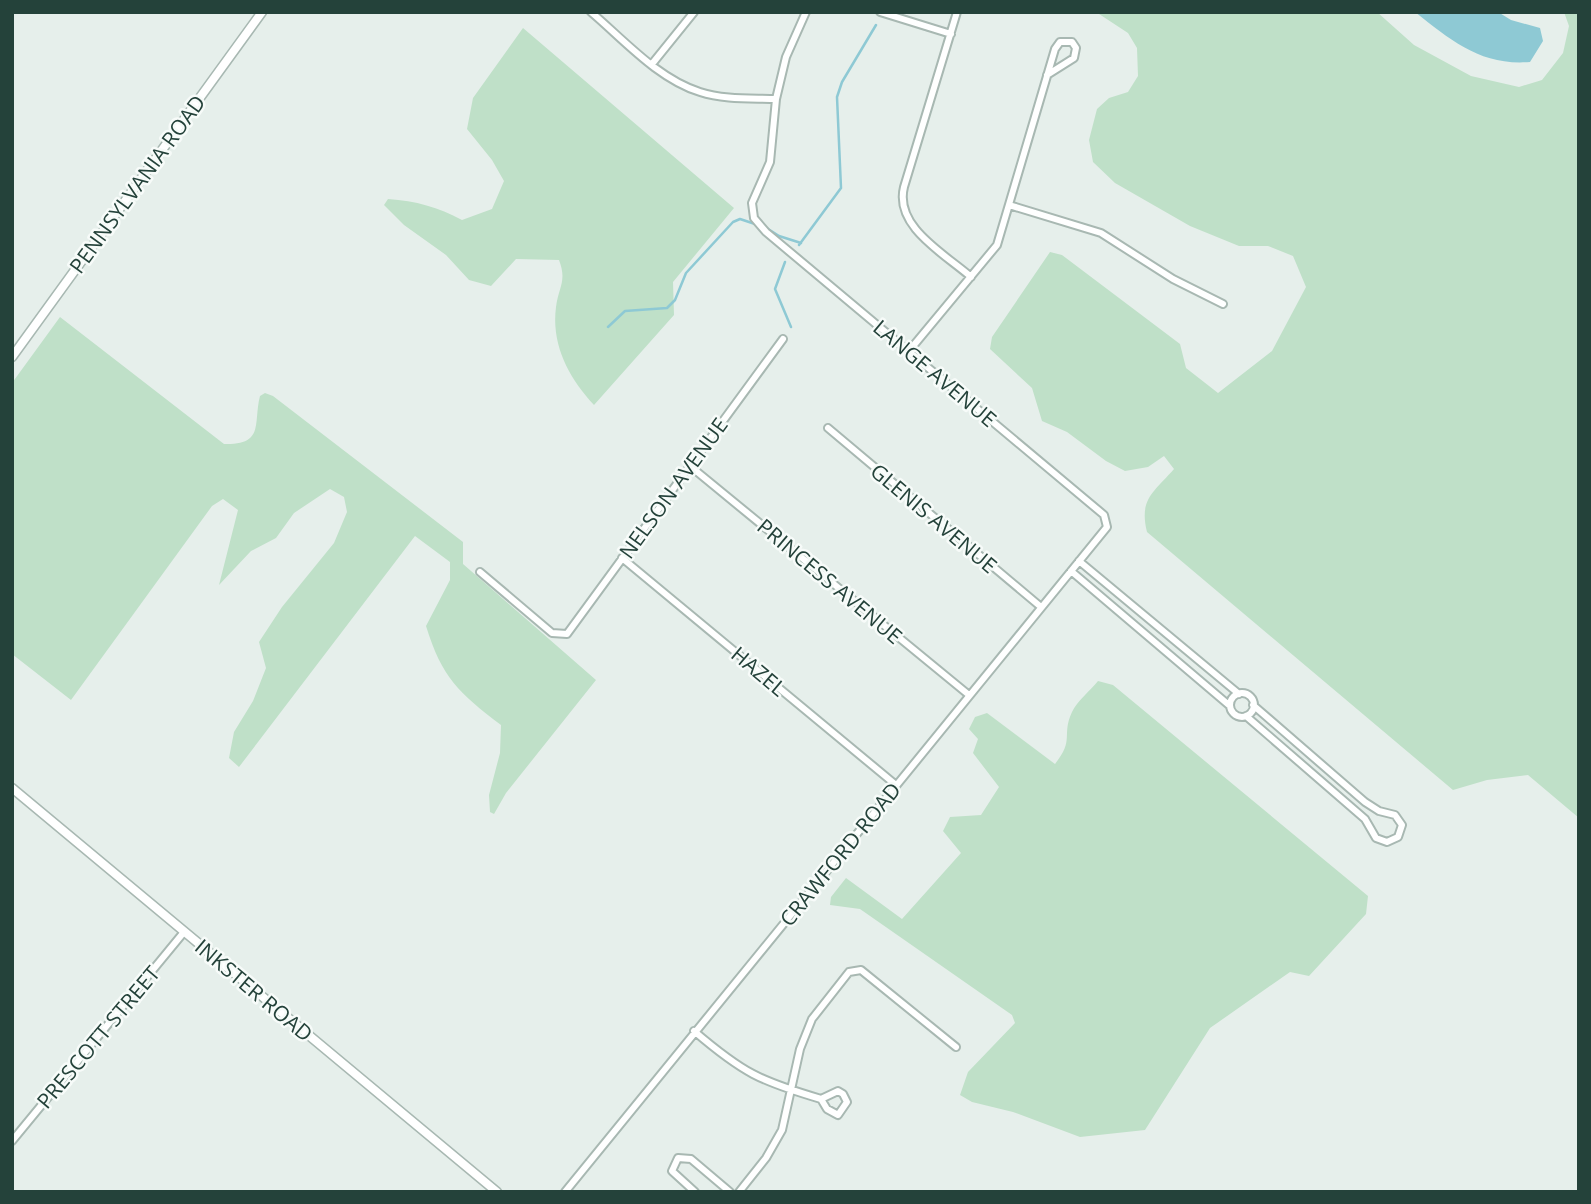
<svg xmlns="http://www.w3.org/2000/svg" width="1591" height="1204" viewBox="0 0 1591 1204" font-family="'Open Sans',sans-serif">
  <style>
    .green { fill: #bfe0c8 }
    .water { fill: #8ec9d4 }
    .lines { fill: none; stroke-linecap: round; stroke-linejoin: round }
    .stream { stroke: #8ec9d4; stroke-width: 2.5 }
    .minor-casing { stroke: #a8b8b2; stroke-width: 10 }
    .tertiary-casing { stroke: #a8b8b2; stroke-width: 11 }
    .minor { stroke: #fff; stroke-width: 6 }
    .tertiary { stroke: #fff; stroke-width: 8 }
    .labels { text-anchor: middle; dominant-baseline: central; stroke-width: 5; stroke-linejoin: round; paint-order: stroke }
    .street-label { font-size: 21px; fill: #24423a; stroke: #f7fbf9 }
  </style>
  <rect width="100%" height="100%" fill="#e6efeb"/>
  <path class="green" d="M1096,12H1377L1414,45L1471,76L1519,87L1542,80L1563,53L1569,26L1564,12H1579V818L1528,775L1487,780L1453,790L1147,532C1139,499 1153,493 1174,469L1164,456L1148,467L1125,471L1106,461L1067,432L1042,421L1032,388L990,349L992,337L1050,252L1062,255L1180,344L1186,368L1218,393L1272,351L1306,287L1293,256L1268,246H1239L1190,226L1115,183L1093,162L1089,140L1097,109L1109,98L1128,92L1138,76L1137,48L1128,33Z
    M523,28L734,208L673,282L674,315L594,405C569,378 551,345 556,307C559,286 567,281 559,260L516,259L491,286L469,280L446,255L404,225L384,205L388,199C416,201 438,207 462,220L492,209L504,181L492,160L467,129L473,98Z
    M60,317L224,444C265,445 253,423 260,396L265,393L273,396L463,542V564L596,680L506,793L494,814L490,812L489,795L500,753L501,725C459,693 442,678 426,626L450,580V562L415,536L239,767L229,758L234,732L253,701L266,668L259,642L282,607L334,543L347,512L344,497L330,489L294,513L276,538L251,551L219,585L238,510L223,499L212,506L71,700L12,654V383Z
    M1098,681L1113,685L1368,896L1366,914L1309,976L1290,972L1210,1028L1145,1130L1080,1137L1013,1112L972,1102L960,1095L968,1072L1015,1023L1012,1015L860,909L830,905L831,897L846,878L902,919L961,853L943,831L950,817L981,815L999,787L973,753L978,739L969,729L975,717L987,713L1055,764C1075,739 1061,736 1072,712C1077,701 1090,691 1098,681Z"/>
  <path class="water" d="M1415,12H1498L1511,20L1540,28L1543,41L1530,62C1481,66 1452,41 1415,12Z"/>
  <g class="lines">
    <path class="stream" d="M765,227L779,236L801,243
      M799,245L841,188L837,97L842,82L876,25
      M785,262L775,289L791,327
      M608,327L625,311L667,308L675,300L686,273L733,222L740,219L755,224"/>
    <defs>
      <path id="minor" d="M591,12C624,40 658,79 700,92C724,100 752,98 776,99
        M880,12L951,34
        M957,12L904,187C894,227 945,254 971,277
        M652,64L694,12
        M1009,205L1101,233L1173,279L1223,304
        M909,351L997,245L1055,49L1060,42H1072L1076,48L1074,58L1047,75
        M828,428L1041,607
        M690,466L969,695
        M622,558L896,785
        M1079,561L1239,694
        M1071,571L1230,706
        M480,572L552,633L567,634L783,339
        M1230 705a12 12 0 1 1 24 0a12 12 0 1 1-24 0Z
        M1246,716L1365,819L1376,838L1387,842L1398,837L1402,825L1395,815L1379,811L1365,802L1253,705
        M694,1031C743,1073 760,1081 821,1099L838,1091L843,1094L847,1102L838,1115L827,1109L821,1099
        M12,1141L184,932
        M565,1192L1107,527L1104,515L766,232L754,218L752,203L770,162L776,99L786,57L806,12
        M695,1192L672,1171L678,1158L691,1159L730,1192
        M739,1192L766,1158L782,1130L800,1049L812,1019L849,972L861,970L956,1047"/>
      <path id="tertiary" d="M12,357L262,12
        M12,788L497,1192"/>
    </defs>
    <use href="#minor" class="minor-casing"/>
    <use href="#tertiary" class="tertiary-casing"/>
    <use href="#minor" class="minor"/>
    <use href="#tertiary" class="tertiary"/>
  </g>
  <g class="labels">
    <g class="street-label">
      <text transform="translate(137 184) rotate(-54)">PENNSYLVANIA ROAD</text>
      <text transform="translate(935 373) rotate(40)">LANGE AVENUE</text>
      <text transform="translate(673 488) rotate(-54)">NELSON AVENUE</text>
      <text transform="translate(934 518) rotate(40)">GLENIS AVENUE</text>
      <text transform="translate(830 581) rotate(40)">PRINCESS AVENUE</text>
      <text transform="translate(759 671) rotate(40)">HAZEL</text>
      <text transform="translate(840 854) rotate(-51)">CRAWFORD ROAD</text>
      <text transform="translate(254 990) rotate(40)">INKSTER ROAD</text>
      <text transform="translate(98 1037) rotate(-50)">PRESCOTT STREET</text>
    </g>
  </g>
  <rect width="1591" height="1204" fill="none" stroke="#24423a" stroke-width="28"/>
</svg>
